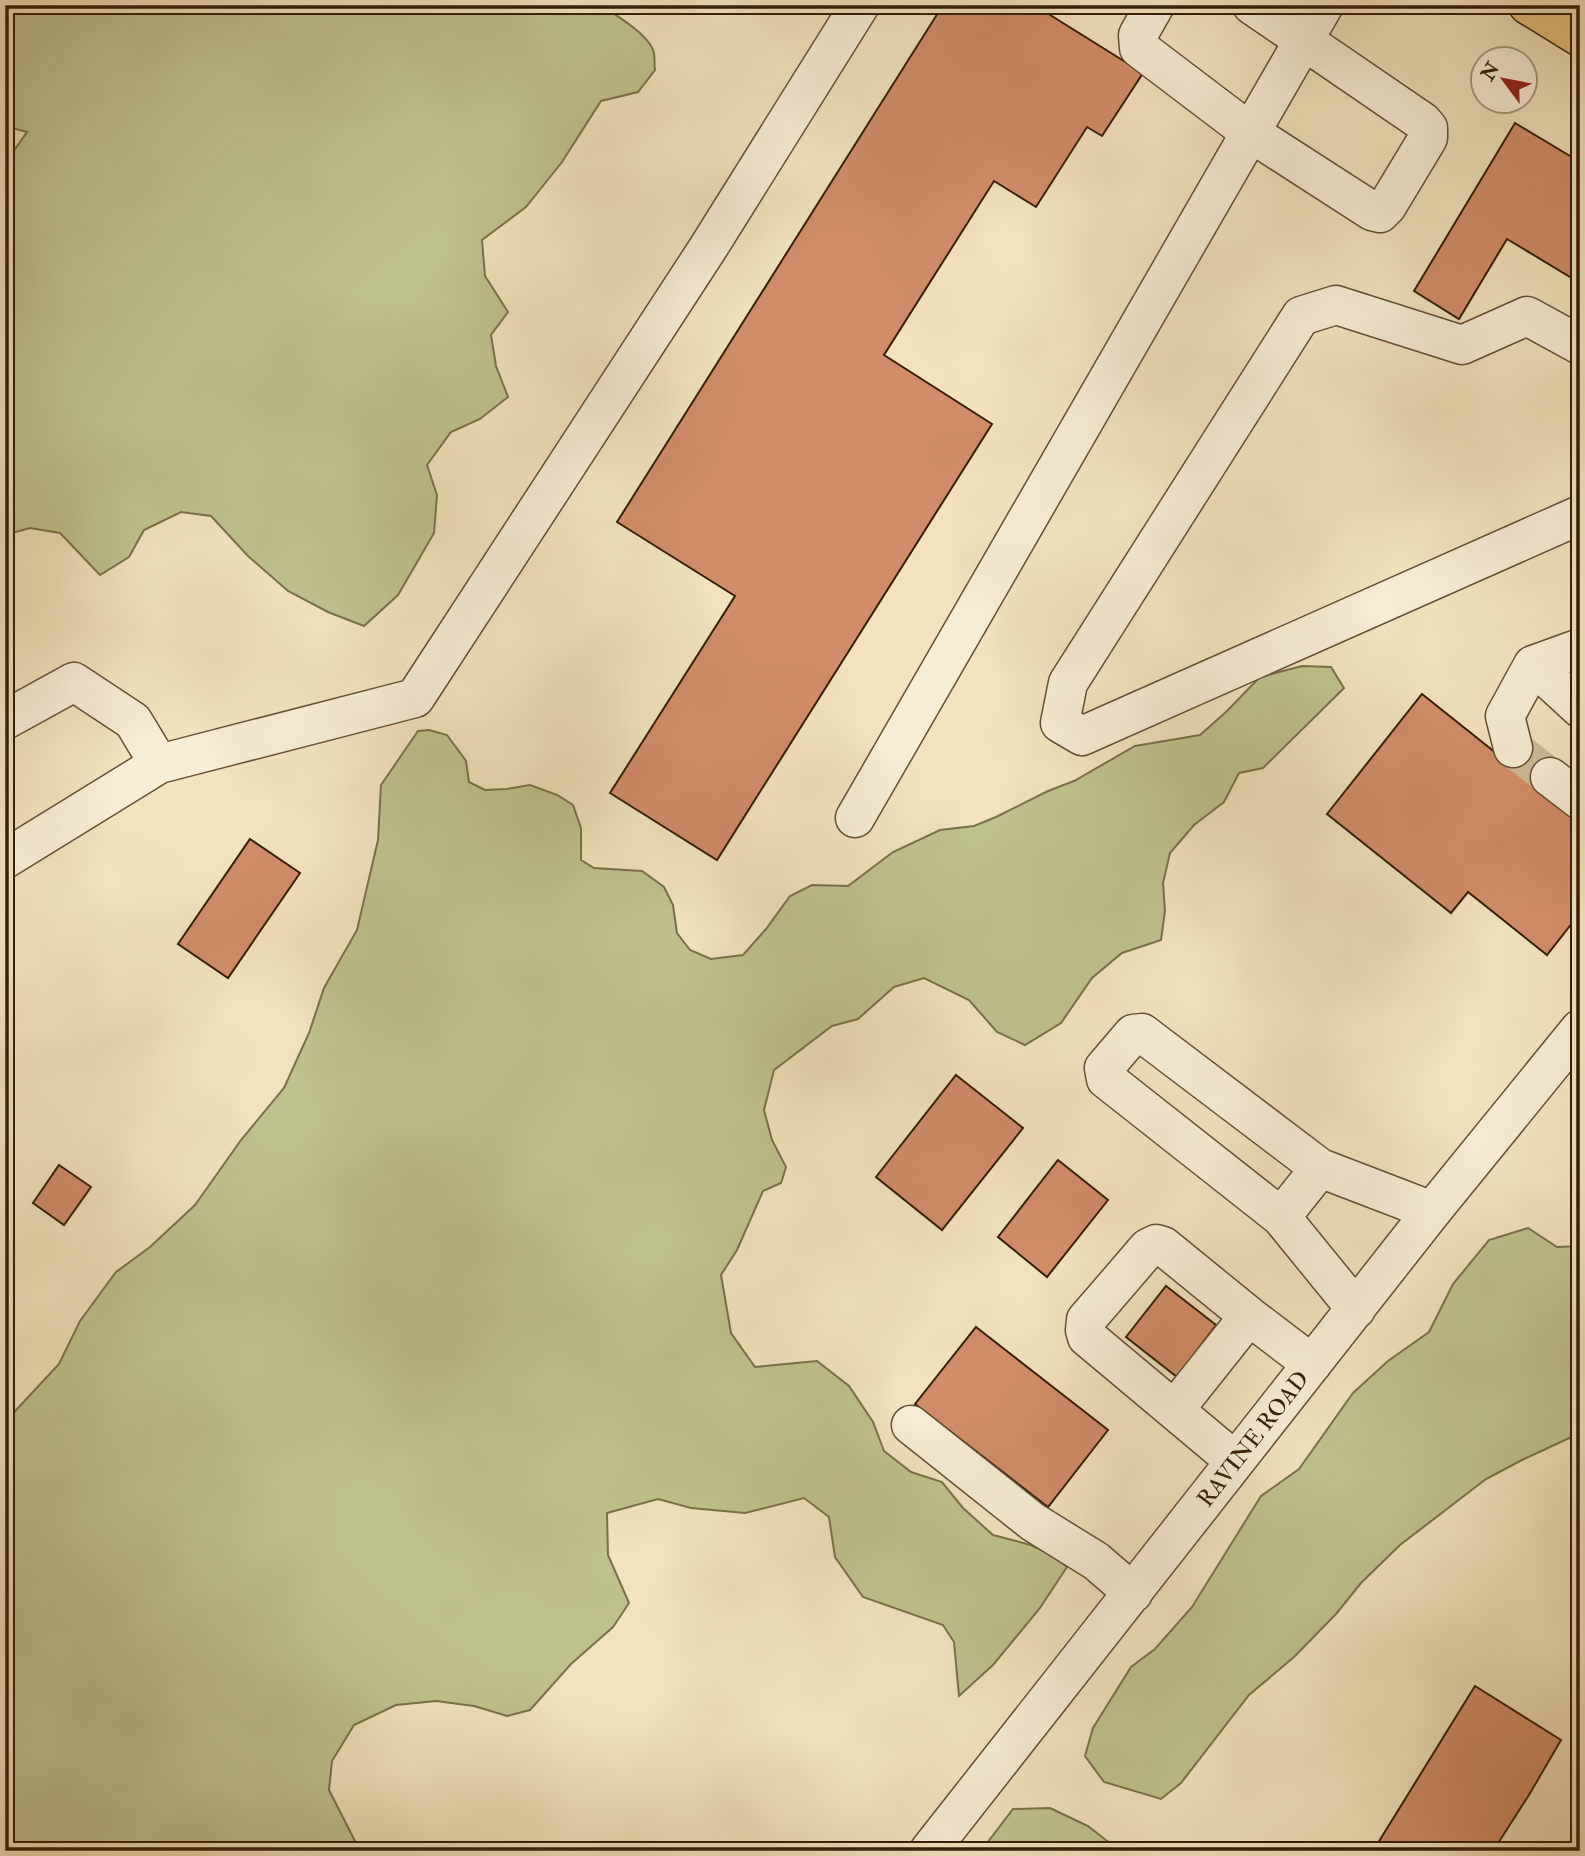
<svg xmlns="http://www.w3.org/2000/svg" width="1585" height="1856" viewBox="0 0 1585 1856" font-family="'IM FELL Double Pica',serif">
  <style>
    .green { fill: #c0c28d; stroke: #7a704a; stroke-width: 2 }
    .building { fill: #d18d69; stroke: #351e06; stroke-width: 2 }
    .lines { fill: none; stroke-linecap: round; stroke-linejoin: round }
    .minor-tunnel { stroke: #ccbc98; stroke-width: 38; stroke-dasharray: 38 19; stroke-linecap: butt }
    .minor-casing { stroke: #644f34; stroke-width: 41 }
    .major-casing { stroke: #351e06; stroke-width: 41 }
    .minor { stroke: #f7edd4; stroke-width: 38 }
    .major { stroke: #e9c27e; stroke-width: 38 }
    .labels { text-anchor: middle; dominant-baseline: central; stroke-width: 5; stroke-linejoin: round; paint-order: stroke }
    .street-label { font-size: 23px; fill: #351e06; stroke: #f7edd4 }
  </style>
  <rect width="100%" height="100%" fill="#f2e3bd"/>
  <filter id="stains"><feTurbulence type="fractalNoise" baseFrequency=".00286" numOctaves="4"/><feColorMatrix values="0 0 0 0 .2 0 0 0 0 .09 0 0 0 0 .02 0 0 0 .5 -.17"/></filter>
  <radialGradient id="worn" r=".72"><stop offset=".6" stop-color="#630" stop-opacity="0"/><stop offset="1" stop-color="#630" stop-opacity=".3"/></radialGradient>
  <path class="green" d="M5,5H528L557,14L600,5C616,15 650,35 654,53C655,59 654,65 655,70L638,92L601,101L562,162L526,207L482,240L485,276L508,312L491,335L496,366L508,397L480,419L451,432L427,465L437,495L434,533L398,595L364,626L328,612L288,591L248,556L211,516L181,512L144,530L129,557L100,575L60,533L30,528L5,535V158L8,159L27,132L5,126Z
    M1302,666L1331,667L1344,688L1263,768L1239,773L1224,802L1194,825L1170,853L1163,883L1165,911L1161,940L1122,953L1092,978L1061,1023L1025,1045L997,1032L969,1000L924,978L894,987L858,1019L832,1026L774,1070L764,1110L772,1140L786,1167L781,1183L763,1191L737,1250L721,1275L731,1333L755,1367L817,1361L849,1386L873,1422L884,1451L911,1472L942,1482L963,1508L993,1535L1031,1545L1057,1557L1067,1567L1040,1608L993,1665L959,1696L954,1642L943,1625L863,1597L835,1557L829,1517L804,1498L745,1513L691,1508L658,1499L607,1513L608,1555L629,1603L613,1627L571,1664L530,1710L507,1716L474,1706L436,1701L396,1705L354,1725L332,1761L329,1790L360,1851H5V1422L59,1364L80,1321L116,1272L150,1247L195,1205L241,1140L284,1088L309,1033L324,988L357,930L378,840L381,785L418,731L429,730L447,735L466,761L469,782L485,790L507,789L530,785L557,795L573,805L581,828V860L594,868L642,871L664,887L673,905L677,933L690,950L711,959L743,955L766,929L790,896L812,885L848,886L893,852L940,830L974,826L996,817L1048,791L1074,781L1135,746L1200,735L1226,712L1260,677Z
    M1528,1228L1557,1247L1580,1246V1433L1522,1460L1486,1479L1400,1545L1361,1583L1336,1614L1294,1657L1249,1695L1181,1783L1161,1799L1104,1782L1085,1756L1093,1728L1131,1667L1155,1649L1192,1607L1261,1496L1299,1469L1353,1393L1388,1361L1429,1332L1453,1284L1489,1240Z
    M1050,1808L1088,1826L1115,1847L1116,1851H981L1013,1809Z"/>
  <path class="building" d="M943,5H1041L1039,8L1143,73L1102,136L1087,127L1036,207L994,181L884,355L992,424L717,860L610,793L735,596L617,522Z
    M1515,123L1580,162V283L1507,239L1459,319L1414,291Z
    M1422,694L1580,820V913L1547,955L1468,892L1451,913L1327,814Z
    M250,839L300,873L228,978L178,944Z
    M956,1075L1023,1128L942,1230L876,1177Z
    M1058,1160L1108,1200L1047,1277L998,1237Z
    M59,1165L91,1187L64,1225L33,1203Z
    M1166,1286L1216,1325L1177,1377L1126,1337Z
    M976,1327L1108,1430L1048,1507L915,1404Z
    M1475,1686L1561,1740L1529,1795L1493,1851H1373Z"/>
  <g class="lines">
    <path class="minor-tunnel" d="M1513,748L1550,777"/>
    <defs>
      <path id="minor" d="M1155,5L1138,35L1139,48L1251,133L1372,211L1380,213L1387,206L1428,138V128L1423,122L1252,5
        M1580,345L1527,316L1462,345L1336,305L1301,316L1068,683L1060,723L1082,736L1580,515
        M1580,648L1533,665L1580,708
        M5,720L74,682L133,721L159,764
        M1513,748L1505,716L1533,665
        M1550,777L1580,800
        M855,818L1324,5
        M5,859L159,764L415,698L708,248L860,5
        M1281,1217L1106,1079L1104,1068L1133,1034L1142,1033L1320,1168
        M1356,1309L1281,1217L1320,1168L1432,1211
        M1175,1409L1249,1316
        M911,1425L1033,1522L1096,1561L1133,1593
        M1235,1461L1087,1337L1085,1330L1086,1320L1148,1248L1156,1244L1163,1246L1249,1316L1312,1364
        M929,1851L1432,1211L1580,1029"/>
      <path id="major" d="M1528,5L1580,37"/>
    </defs>
    <use href="#minor" class="minor-casing"/>
    <use href="#major" class="major-casing"/>
    <use href="#minor" class="minor"/>
    <use href="#major" class="major"/>
  </g>
  <g class="labels">
    <g class="street-label">
      <text transform="translate(1253 1439) rotate(-52)">RAVINE ROAD</text>
    </g>
  </g>
  <rect width="1585" height="1856" fill="none" stroke="#f2e3bd" stroke-width="28"/>
  <rect x="7" y="7" width="1571" height="1842" fill="none" stroke="#351e06" stroke-width="3.5"/>
  <rect x="14" y="14" width="1557" height="1828" fill="none" stroke="#351e06" stroke-width="2"/>
  <g transform="translate(1504 80) rotate(302)"><circle r="33" fill="#f7edd4" stroke="#a99a82" stroke-width="2"/>
  <path d="M0-5L12 26L0 18L-12 26Z" fill="#8f2418"/>
  <text y="-10" font-size="19" font-weight="bold" text-anchor="middle" fill="#351e06">N</text>
  </g>
  <rect width="100%" height="100%" filter="url(#stains)"/>
  <rect width="100%" height="100%" fill="url(#worn)"/>
</svg>
